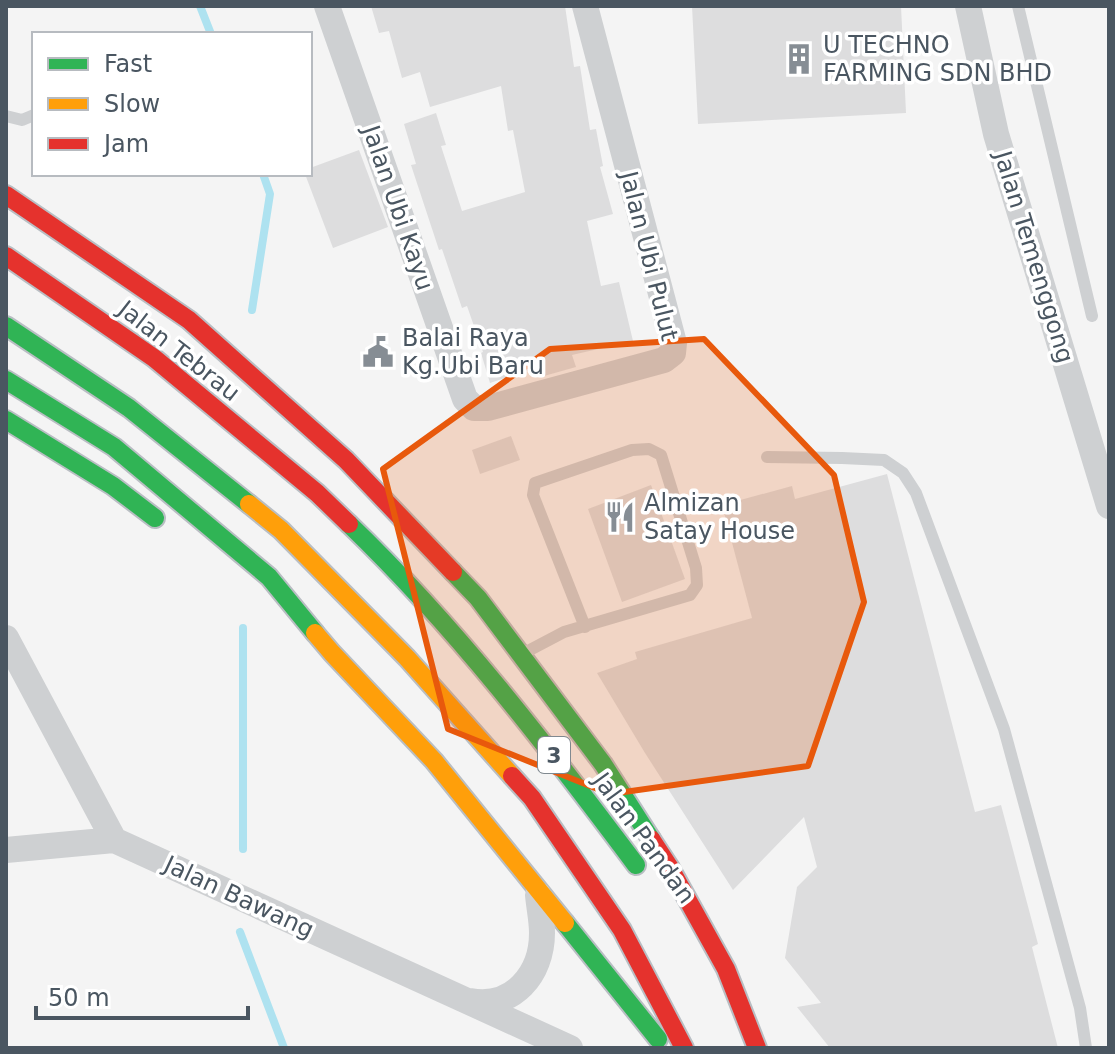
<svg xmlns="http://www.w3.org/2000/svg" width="1115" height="1054" viewBox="0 0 1115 1054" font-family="'DejaVu Sans',sans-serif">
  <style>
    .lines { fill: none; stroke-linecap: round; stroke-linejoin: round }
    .stream { stroke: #aee2f0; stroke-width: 8 }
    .building { fill: #ddddde }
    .fast-casing { stroke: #b9bec3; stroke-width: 22 }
    .slow-casing { stroke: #b9bec3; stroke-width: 22 }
    .jam-casing { stroke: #b9bec3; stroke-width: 22 }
    .lane { stroke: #ced0d2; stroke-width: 12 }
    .street { stroke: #ced0d2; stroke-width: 26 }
    .fast { stroke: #30b455; stroke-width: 18 }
    .slow { stroke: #ff9f0a; stroke-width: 18 }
    .jam { stroke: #e5322d; stroke-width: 18 }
    .marked { fill: #e8590c; fill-opacity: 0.2; stroke: #e8590c; stroke-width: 6; stroke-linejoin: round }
    .labels { text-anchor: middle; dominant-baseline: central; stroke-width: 7; stroke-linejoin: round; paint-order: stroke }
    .shield { fill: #fff; stroke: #808990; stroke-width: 2 }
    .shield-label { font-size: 22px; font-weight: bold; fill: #4a5661 }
    .poi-label { font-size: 24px; fill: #4a5661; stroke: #fff; text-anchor: start }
    .street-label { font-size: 24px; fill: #4a5661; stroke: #fff }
  </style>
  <rect width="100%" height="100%" fill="#f4f4f4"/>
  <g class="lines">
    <path class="stream" d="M200,6L211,34
      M252,310L270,194L263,174
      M243,628V849
      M240,932L284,1048"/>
  </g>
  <path class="building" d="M371,6H565L574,67L580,66L590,130L596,129L603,166L600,167L613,214L587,221L601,286L619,282L633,341L572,355L576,367L544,376L541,366L490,383L481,353L483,352L467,306L462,308L442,249L439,250L411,165L416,164L404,124L436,113L446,145L441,146L462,211L525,192L513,130L508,131L501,86L430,107L420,72L402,78L389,31L379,33Z
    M692,6H901L906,113L698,124Z
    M359,150L388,227L333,248L305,174H310V168Z
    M511,436L520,460L480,474L472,450Z
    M887,474L975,812L1001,805L1038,944L1032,947L1058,1048H830L797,1007L821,1003L785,958L797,887L817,867L804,817L733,890L645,753L597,673L637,659L635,652L752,618L722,505L792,486L795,499Z
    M651,485L685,579L622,602L588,509Z"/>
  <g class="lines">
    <defs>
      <path id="fast" d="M6,326L129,408L249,504
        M6,380L114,447L269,577L315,633
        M6,420L113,486L155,518
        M349,524C456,627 547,746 636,865
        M453,572L478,598L603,764L651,839
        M565,923L658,1039"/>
      <path id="slow" d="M249,504L281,530L407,658L512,776
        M315,633L332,653L434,761L565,923"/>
      <path id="jam" d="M6,195L189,320L346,460L453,572
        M6,256L154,358L317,493L349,524
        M512,776L532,798L622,930L684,1048
        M651,839L670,868L726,969L757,1048"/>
    </defs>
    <use href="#fast" class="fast-casing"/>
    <use href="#slow" class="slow-casing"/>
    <use href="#jam" class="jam-casing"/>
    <path class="lane" d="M1018,6L1092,316
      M6,116L22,120L34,115
      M767,457L842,458L884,460L903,473L916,493L1004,729L1080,1008L1086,1048
      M526,652L564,632L690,595L697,585L696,568L661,455L649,449L632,450L535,483L533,495L585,627"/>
    <path class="street" d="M327,6L465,399L474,408H488L664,360L673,353L674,343L585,6
      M968,6L996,134L1109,506
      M6,638L114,840
      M6,850L114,840L570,1048
      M470,1001C513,1009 542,974 542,933C542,920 539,907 538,895"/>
    <use href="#fast" class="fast"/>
    <use href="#slow" class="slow"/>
    <use href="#jam" class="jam"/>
  </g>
  <path class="marked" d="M704,339L834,475L864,602L808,766L610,794L448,729L383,469L550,349Z"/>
  <defs>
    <symbol id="building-bare" viewBox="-9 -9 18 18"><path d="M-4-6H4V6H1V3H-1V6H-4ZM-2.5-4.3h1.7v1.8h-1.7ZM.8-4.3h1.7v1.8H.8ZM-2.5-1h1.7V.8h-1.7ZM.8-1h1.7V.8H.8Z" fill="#868d94" stroke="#fff" stroke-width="2.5" paint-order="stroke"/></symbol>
    <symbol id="civic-bare" viewBox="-9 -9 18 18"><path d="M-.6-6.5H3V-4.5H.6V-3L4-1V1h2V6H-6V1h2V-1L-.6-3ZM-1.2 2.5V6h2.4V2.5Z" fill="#868d94" stroke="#fff" stroke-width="2.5" paint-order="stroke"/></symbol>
    <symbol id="restaurant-bare" viewBox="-9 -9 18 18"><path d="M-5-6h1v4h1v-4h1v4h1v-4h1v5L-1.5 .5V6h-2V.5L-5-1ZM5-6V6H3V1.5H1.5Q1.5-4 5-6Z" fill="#868d94" stroke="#fff" stroke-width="2.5" paint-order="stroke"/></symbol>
  </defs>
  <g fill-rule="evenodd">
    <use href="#building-bare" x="777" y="37" width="44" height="44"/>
    <use href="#civic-bare" x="356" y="330" width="44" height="44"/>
    <use href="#restaurant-bare" x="598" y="495" width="44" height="44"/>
  </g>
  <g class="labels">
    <rect class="shield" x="538" y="737" width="32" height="36" rx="6"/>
    <g class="shield-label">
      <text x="554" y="755">3</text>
    </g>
    <g class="poi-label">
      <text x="823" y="45">U TECHNO<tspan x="823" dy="28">FARMING SDN BHD</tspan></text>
      <text x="402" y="338">Balai Raya<tspan x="402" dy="28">Kg.Ubi Baru</tspan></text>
      <text x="644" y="503">Almizan<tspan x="644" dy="28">Satay House</tspan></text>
    </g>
    <g class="street-label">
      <text transform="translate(398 208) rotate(71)">Jalan Ubi Kayu</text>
      <text transform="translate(649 256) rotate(76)">Jalan Ubi Pulut</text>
      <text transform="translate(1034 257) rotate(73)">Jalan Temenggong</text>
      <text transform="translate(179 351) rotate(38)">Jalan Tebrau</text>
      <text transform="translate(644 838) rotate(54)">Jalan Pandan</text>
      <text transform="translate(239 897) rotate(25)">Jalan Bawang</text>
    </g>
  </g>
  <rect width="1115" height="1054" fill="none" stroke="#4a5661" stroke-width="16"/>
  <rect x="32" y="32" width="280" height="144" fill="#ffffff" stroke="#b7bbc0" stroke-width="2"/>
  <rect x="48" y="58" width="40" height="12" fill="#30b455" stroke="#b7bbc0" stroke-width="2"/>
  <text x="104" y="72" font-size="24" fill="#4a5661">Fast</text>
  <rect x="48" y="98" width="40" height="12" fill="#ff9f0a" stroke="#b7bbc0" stroke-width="2"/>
  <text x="104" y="112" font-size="24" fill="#4a5661">Slow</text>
  <rect x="48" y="138" width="40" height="12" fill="#e5322d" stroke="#b7bbc0" stroke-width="2"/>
  <text x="104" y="152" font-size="24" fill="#4a5661">Jam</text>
  <path d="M36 1006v12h212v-12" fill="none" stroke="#4a5661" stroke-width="4"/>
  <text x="48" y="1006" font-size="24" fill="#4a5661" stroke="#ffffff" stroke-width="6" paint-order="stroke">50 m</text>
</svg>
